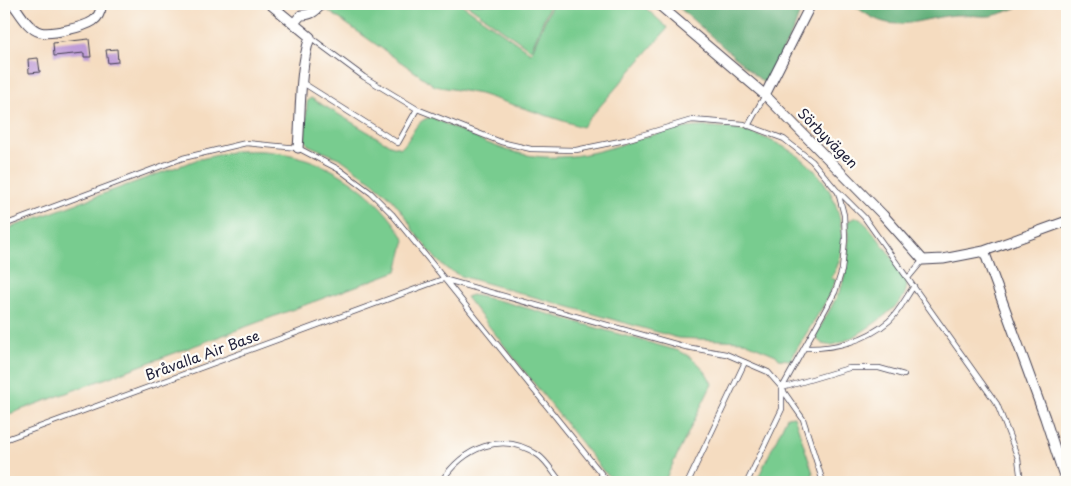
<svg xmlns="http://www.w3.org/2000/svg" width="1071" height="486" viewBox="0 0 1071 486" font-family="'Playpen Sans',sans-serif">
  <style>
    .green { fill: #78cc8f; stroke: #4d7765 }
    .forest { fill: #62b07a; stroke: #42695a }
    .building { fill: #bb97d6 }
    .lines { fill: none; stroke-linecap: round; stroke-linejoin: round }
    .lane-casing { stroke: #423e4f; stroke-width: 6 }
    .street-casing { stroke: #423e4f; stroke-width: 11 }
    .lane { stroke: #fff; stroke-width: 4.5 }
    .street { stroke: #fff; stroke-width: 9 }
    .labels { text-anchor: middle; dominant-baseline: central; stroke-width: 4.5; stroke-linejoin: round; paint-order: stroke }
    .street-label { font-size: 14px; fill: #22223b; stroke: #fdfcf7 }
  </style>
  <rect width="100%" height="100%" fill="#fdfcf7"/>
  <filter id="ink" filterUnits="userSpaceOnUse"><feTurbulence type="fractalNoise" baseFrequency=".02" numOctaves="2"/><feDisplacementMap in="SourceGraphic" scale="10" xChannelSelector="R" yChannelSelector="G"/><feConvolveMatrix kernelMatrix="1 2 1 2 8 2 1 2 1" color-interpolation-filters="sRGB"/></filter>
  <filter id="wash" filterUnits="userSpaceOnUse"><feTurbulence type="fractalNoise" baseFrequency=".0096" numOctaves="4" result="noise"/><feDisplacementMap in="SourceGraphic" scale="20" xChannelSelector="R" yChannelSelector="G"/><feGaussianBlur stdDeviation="1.12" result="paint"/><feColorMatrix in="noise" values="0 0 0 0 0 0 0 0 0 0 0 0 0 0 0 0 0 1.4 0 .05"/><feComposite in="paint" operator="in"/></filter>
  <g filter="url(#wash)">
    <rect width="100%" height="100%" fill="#f5dcc0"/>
    <path class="green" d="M331,4H427L430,6L431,4H461L531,53L552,4H641L668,28L582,127L480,94L435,86L327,10Z
      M466,4H550L531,50Z
      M311,98L390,145L401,148C413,138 413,121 431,117C467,134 505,155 545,157C589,159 619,144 660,133C703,122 744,125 784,147C805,158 824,177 833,198C844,224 847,254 831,278L836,280L825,303L790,360L779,359L776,355L742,341L678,338L461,276L447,269L437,260L413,230L406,217L391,198L373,182L341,159L308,145L305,140L307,103L308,100Z
      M235,151C248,151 261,150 274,152C328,158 378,193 405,240L397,271L4,416V230L196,160Z
      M856,217C870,222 897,266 907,280C907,287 906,293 902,299C892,313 844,348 827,345C823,345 820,342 817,339L816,335L841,289L848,262V221Z
      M472,295L505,302L679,351C695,358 705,368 712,384L664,482H617L604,472L466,297Z
      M794,416L813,473L811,482H756L787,417Z"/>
    <path class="forest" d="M675,4H804L801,9L794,29L765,84Z
      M853,4H1031C1017,6 1004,14 990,16C979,17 967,14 955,15C912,19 892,38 853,4Z"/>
    <g id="blocks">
      <path class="building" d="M89,39L91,57H84V53L54,56L53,43Z
        M117,49L118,62L108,63L106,50Z
        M38,58L40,72L29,73L28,59Z"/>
    </g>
  </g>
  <g filter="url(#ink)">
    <use href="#blocks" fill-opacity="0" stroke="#423e4f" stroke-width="1"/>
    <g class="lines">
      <defs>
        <path id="lane" d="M310,37L364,77L417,109L501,142L531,149L576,150L625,140L692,120L744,124L784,139L812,161L838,192L844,215L845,239L842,270L835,292L782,388
          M303,83L398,143L417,109
          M748,126L765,95
          M839,192L864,217L997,404L1018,458L1021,482
          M4,225L183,158L246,143L298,148L340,170L371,193L392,214L608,482
          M908,278L923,260
          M804,348C834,349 866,341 889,321C899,312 906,297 914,286
          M782,388L849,368H879L904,375
          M782,389L803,419L822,479L820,482
          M4,440L443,279L686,347L726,354L768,372L782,388V409L747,482
          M441,482C463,448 502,430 538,455C547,461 554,474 561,482
          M688,482L745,362"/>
        <path id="street" d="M13,4C20,13 28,29 40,32C51,35 84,27 93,21C99,17 101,10 102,4
          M270,4L310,37C299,70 301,113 298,148
          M658,4L765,95L883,215L923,260L943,259L984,251
          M294,23L301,15C311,15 315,12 322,4
          M765,95L811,4
          M1066,482L1045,418L984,251L1067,221"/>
      </defs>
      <use href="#lane" class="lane-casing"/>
      <use href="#street" class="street-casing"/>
      <use href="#lane" class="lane"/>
      <use href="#street" class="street"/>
    </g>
  </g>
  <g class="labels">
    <g class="street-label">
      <text transform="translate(828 138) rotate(45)">Sörbyvägen</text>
      <text transform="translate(202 355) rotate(-20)">Bråvalla Air Base</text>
    </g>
  </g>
  <rect width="1071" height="486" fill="none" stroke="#fdfcf7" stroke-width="20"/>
</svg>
